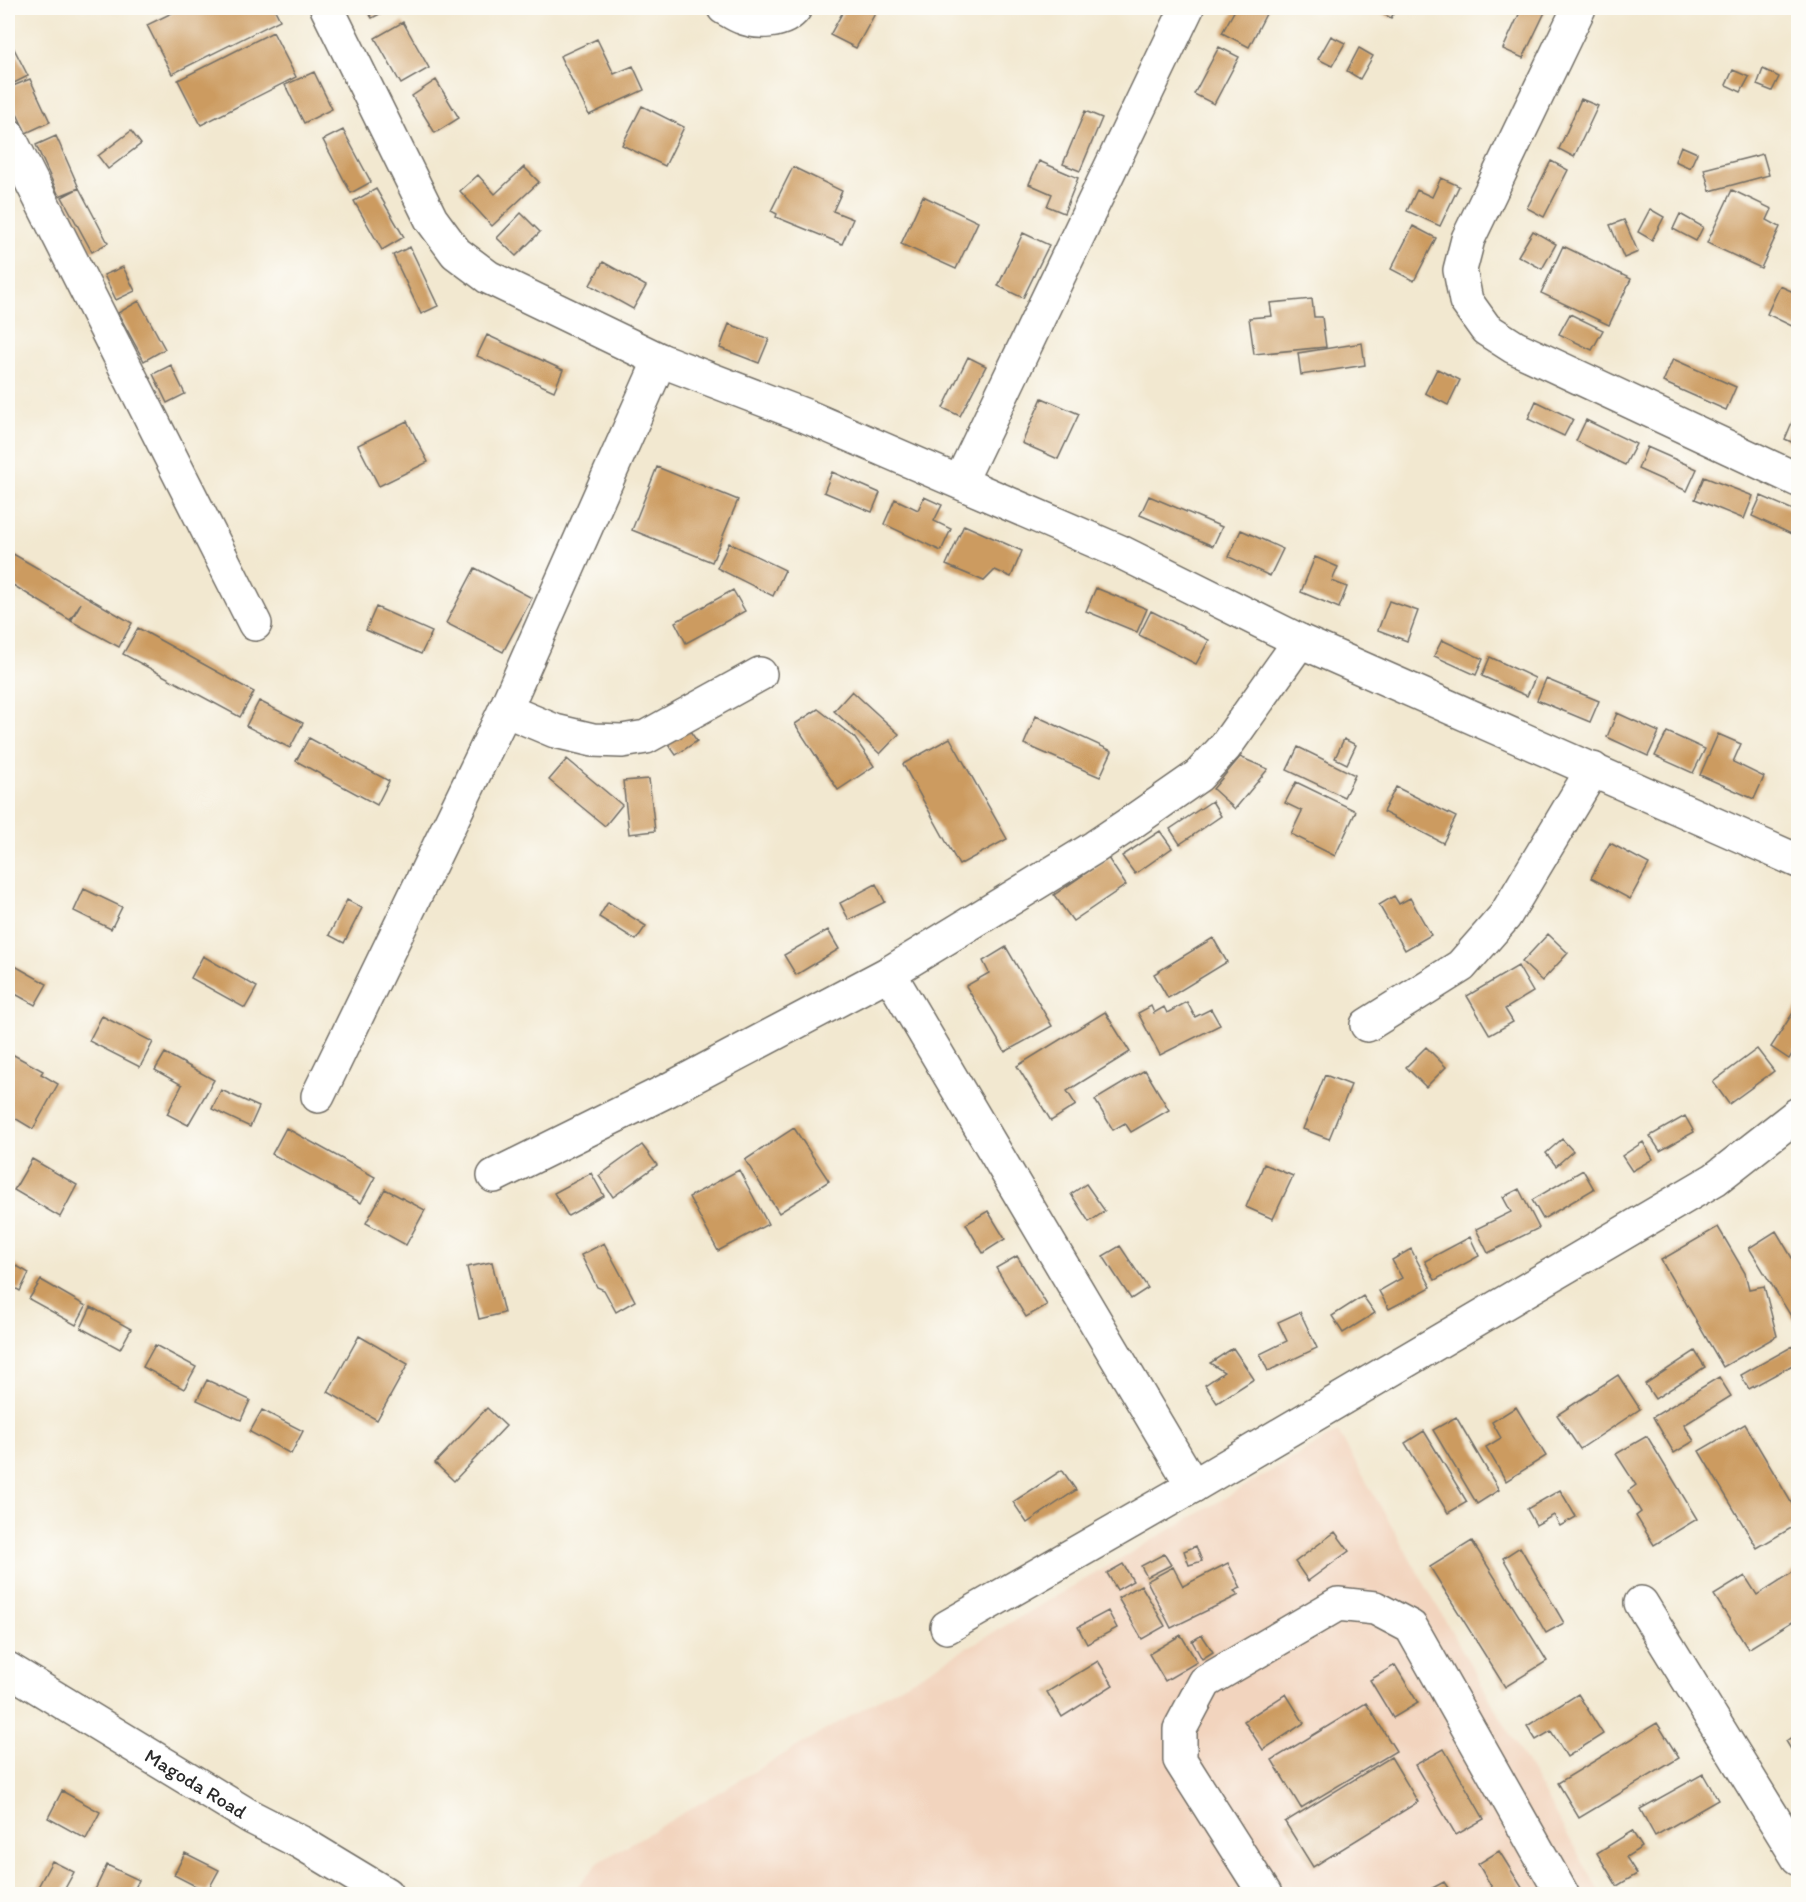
<svg xmlns="http://www.w3.org/2000/svg" width="1806" height="1902" viewBox="0 0 1806 1902" font-family="Itim,sans-serif">
  <style>
    .built { fill: #f2d4be }
    .building { fill: #cc9b60 }
    .lines { fill: none; stroke-linecap: round; stroke-linejoin: round }
    .minor-casing { stroke: #716d65; stroke-width: 36 }
    .minor { stroke: #fff; stroke-width: 33 }
    .labels { text-anchor: middle; dominant-baseline: central; stroke-width: 6; stroke-linejoin: round; paint-order: stroke }
    .street-label { font-size: 20px; fill: #2b2b2b; stroke: #fdfcf7 }
  </style>
  <rect width="100%" height="100%" fill="#fdfcf7"/>
  <filter id="ink" filterUnits="userSpaceOnUse"><feTurbulence type="fractalNoise" baseFrequency=".0167" numOctaves="2"/><feDisplacementMap in="SourceGraphic" scale="12" xChannelSelector="R" yChannelSelector="G"/><feConvolveMatrix kernelMatrix="1 2 1 2 8 2 1 2 1" color-interpolation-filters="sRGB"/></filter>
  <filter id="wash" filterUnits="userSpaceOnUse"><feTurbulence type="fractalNoise" baseFrequency=".008" numOctaves="4" result="noise"/><feDisplacementMap in="SourceGraphic" scale="24" xChannelSelector="R" yChannelSelector="G"/><feGaussianBlur stdDeviation="1.35" result="paint"/><feColorMatrix in="noise" values="0 0 0 0 0 0 0 0 0 0 0 0 0 0 0 0 0 1.4 0 .05"/><feComposite in="paint" operator="in"/></filter>
  <g filter="url(#wash)">
    <rect width="100%" height="100%" fill="#f2e8d0"/>
    <path class="built" d="M1338,1432L1601,1894H571L599,1862Z"/>
    <g id="blocks">
      <path class="building" d="M182,8H274L280,20L172,74L147,25Z
        M366,8H391L372,18Z
        M845,8H878L856,48L830,35Z
        M1236,8H1269L1249,47L1222,33Z
        M1379,8H1397L1391,18L1377,11Z
        M1522,8H1547L1523,58L1503,49Z
        M403,22L429,68L401,84L375,38Z
        M273,32L296,77L201,125L178,80Z
        M1331,36L1345,43L1332,66L1318,59Z
        M8,37L28,76L8,86Z
        M597,39L614,74L633,66L644,90L589,115L560,56Z
        M1219,47L1239,57L1214,104L1194,94Z
        M1359,48L1373,56L1360,79L1347,71Z
        M1763,69L1779,77L1772,91L1757,85Z
        M1733,70L1749,77L1741,92L1726,85Z
        M314,72L332,109L304,123L285,85Z
        M30,79L50,122L26,133L8,95V88Z
        M436,80L459,118L435,133L412,96Z
        M1581,99L1598,106L1574,157L1559,149Z
        M642,106L684,127L665,166L622,145Z
        M1085,111L1102,118L1080,171L1063,164Z
        M343,130L371,182L351,193L323,140Z
        M131,131L141,144L108,169L98,156Z
        M56,136L79,188L59,196L36,145Z
        M1681,146L1697,153L1690,168L1675,161Z
        M1763,154L1769,175L1710,191L1704,169Z
        M1039,161L1078,178L1064,213L1047,206L1052,194L1029,184Z
        M1551,161L1568,170L1544,217L1527,208Z
        M524,167L539,182L492,226L460,191L478,175L495,194Z
        M793,167L842,191L833,211L853,219L842,244L776,217L777,214L771,211Z
        M1441,178L1459,186L1440,226L1407,211L1417,190L1432,197Z
        M79,188L108,243L92,252L62,197Z
        M376,189L404,237L382,250L354,201Z
        M1732,190L1772,209L1767,220L1780,227L1761,268L1707,243Z
        M923,196L978,222L956,269L901,244Z
        M1650,209L1664,217L1652,240L1638,232Z
        M521,213L540,232L516,256L497,238Z
        M1680,214L1703,227L1696,241L1673,229Z
        M1624,220L1638,252L1624,258L1610,225Z
        M1413,226L1436,238L1414,281L1391,269Z
        M1533,231L1556,244L1542,269L1518,256Z
        M1023,233L1049,245L1023,298L998,286Z
        M1563,246L1631,279L1609,325L1541,293Z
        M410,247L438,306L421,314L393,255Z
        M603,262L646,286L633,309L590,285Z
        M123,267L135,291L116,300L104,275Z
        M1780,286L1798,294V329L1767,314Z
        M1312,299L1314,317H1322L1326,347L1254,354L1249,318L1272,316L1270,303Z
        M139,301L165,349L144,361L118,313Z
        M1570,314L1603,330L1592,350L1559,334Z
        M729,324L769,339L759,363L720,348Z
        M487,335L563,370L554,391L477,356Z
        M1362,343L1365,365L1301,375L1298,353Z
        M968,357L986,366L960,416L943,408Z
        M1673,359L1736,387L1726,410L1663,382Z
        M171,365L185,394L167,403L153,374Z
        M1437,369L1460,380L1448,405L1425,393Z
        M1042,398L1079,414L1058,459L1022,443Z
        M1536,401L1573,419L1564,436L1528,419Z
        M1798,408V445L1785,439Z
        M1586,420L1636,444L1625,465L1576,441Z
        M407,421L428,462L379,486L358,445Z
        M1647,447L1697,469L1687,491L1638,469Z
        M657,467L738,500L712,562L632,530Z
        M832,472L880,493L872,512L824,492Z
        M1704,477L1753,496L1744,519L1695,499Z
        M1149,496L1222,527L1213,546L1140,515Z
        M1761,496L1798,512V537L1752,516Z
        M924,497L942,505L934,521L951,529L941,551L884,524L895,499L918,510Z
        M964,525L1022,551L1011,577L995,570L984,581L946,565Z
        M1241,530L1283,549L1270,576L1229,557Z
        M729,543L785,570L773,596L717,568Z
        M8,551L132,623L119,647L71,621L81,603L70,620L8,582Z
        M1315,557L1338,567L1332,581L1347,587L1339,608L1301,592Z
        M475,568L532,598L503,652L446,623Z
        M1096,588L1147,609L1137,632L1086,611Z
        M733,590L745,611L686,643L675,622Z
        M1389,601L1418,611L1407,641L1378,630Z
        M376,607L432,632L421,654L366,630Z
        M1151,611L1209,640L1196,664L1139,635Z
        M138,628L254,692L240,717L123,654Z
        M1442,640L1483,659L1476,675L1434,656Z
        M1490,657L1535,678L1527,696L1482,676Z
        M1546,679L1599,701L1590,722L1537,700Z
        M852,691L899,734L880,754L834,711Z
        M259,701L303,723L290,748L246,726Z
        M818,709L854,737L874,766L838,790L795,724Z
        M1617,713L1659,732L1648,756L1607,737Z
        M1036,716L1112,751L1100,777L1024,744Z
        M685,724L697,741L676,755L664,738Z
        M1667,732L1705,749L1693,773L1655,756Z
        M1718,734L1741,744L1733,762L1764,777L1754,799L1700,775Z
        M309,738L389,781L377,805L296,761Z
        M950,738L1007,839L959,865L903,764Z
        M1344,739L1356,745L1347,764L1335,758Z
        M1298,747L1355,775L1344,797L1287,770Z
        M1240,757L1268,769L1235,809L1213,789Z
        M567,759L622,805L605,826L549,780Z
        M649,779L655,831L629,834L623,781Z
        M1296,782L1356,811L1335,856L1291,834L1302,811L1285,803Z
        M1396,787L1456,817L1443,843L1383,812Z
        M1212,801L1221,816L1180,844L1170,829Z
        M1160,831L1172,848L1135,874L1122,856Z
        M1610,843L1649,864L1630,899L1591,878Z
        M1108,858L1126,885L1073,921L1054,895Z
        M876,884L885,902L849,920L840,903Z
        M84,889L122,907L111,929L74,911Z
        M1394,896L1399,904L1410,898L1431,935L1405,950L1379,905Z
        M347,900L362,908L344,943L329,935Z
        M608,902L646,926L636,940L599,917Z
        M828,930L839,949L796,975L784,955Z
        M1548,934L1568,953L1542,981L1522,962Z
        M1213,938L1227,962L1168,998L1154,974Z
        M1006,947L1052,1026L1005,1052L966,986L989,973L983,961Z
        M203,956L257,987L245,1008L191,978Z
        M8,962L47,984L35,1005L8,990Z
        M1518,966L1533,992L1505,1009L1513,1022L1490,1035L1467,996Z
        M1187,1002L1195,1017L1211,1009L1220,1025L1160,1055L1138,1013L1151,1006L1154,1013L1164,1007L1167,1013Z
        M1798,1005V1045L1789,1059L1771,1047Z
        M1105,1012L1130,1052L1067,1091L1076,1105L1051,1121L1017,1066Z
        M102,1016L153,1042L140,1067L89,1041Z
        M1426,1047L1446,1067L1426,1087L1406,1067Z
        M1757,1049L1774,1071L1729,1104L1713,1082Z
        M10,1053L43,1071L41,1074L58,1084L33,1129L8,1114V1058Z
        M165,1053L214,1080L188,1125L167,1114L182,1085L155,1070Z
        M1145,1070L1169,1110L1131,1132L1125,1123L1113,1130L1095,1100Z
        M1325,1075L1351,1085L1329,1139L1303,1129Z
        M221,1090L259,1107L250,1127L212,1109Z
        M1685,1116L1694,1132L1660,1151L1650,1136Z
        M286,1128L375,1177L361,1203L272,1154Z
        M794,1128L829,1181L779,1213L745,1160Z
        M1562,1139L1573,1151L1556,1166L1546,1153Z
        M1643,1142L1653,1159L1632,1171L1622,1156Z
        M642,1145L657,1165L613,1197L599,1176Z
        M32,1159L77,1185L60,1217L14,1190Z
        M1264,1164L1293,1176L1273,1219L1246,1207Z
        M739,1170L768,1224L718,1251L689,1197Z
        M1583,1170L1594,1189L1543,1219L1532,1200Z
        M591,1173L604,1196L568,1216L554,1193Z
        M1086,1184L1105,1211L1089,1222L1071,1194Z
        M385,1189L425,1210L406,1245L366,1223Z
        M1519,1189L1539,1228L1488,1253L1476,1229L1511,1212L1503,1197Z
        M988,1211L1005,1239L983,1253L966,1224Z
        M1718,1227L1745,1273L1749,1289L1764,1286L1777,1336L1723,1367L1661,1260Z
        M1776,1231L1798,1268V1318L1794,1321L1749,1248Z
        M1470,1237L1479,1256L1435,1280L1425,1261Z
        M604,1243L635,1301L616,1312L604,1290L597,1287L581,1255Z
        M1120,1246L1148,1288L1131,1299L1103,1256Z
        M1411,1249L1431,1287L1389,1309L1379,1291L1402,1278L1392,1260Z
        M1017,1256L1047,1305L1026,1317L996,1268Z
        M8,1261L29,1273L20,1291L8,1284Z
        M492,1262L504,1313L479,1319L467,1267Z
        M41,1280L86,1306L76,1325L29,1299Z
        M1363,1296L1375,1313L1343,1333L1332,1316Z
        M91,1307L131,1329L120,1349L81,1328Z
        M1300,1312L1317,1348L1268,1371L1260,1354L1287,1341L1278,1322Z
        M359,1336L408,1364L377,1420L328,1392Z
        M155,1345L196,1367L184,1389L143,1367Z
        M1793,1346L1798,1355V1362L1749,1389L1741,1375Z
        M1233,1348L1254,1379L1217,1403L1205,1385L1224,1372L1210,1363Z
        M1695,1351L1705,1367L1655,1399L1645,1384Z
        M1618,1375L1640,1409L1580,1449L1557,1415Z
        M1719,1377L1731,1396L1684,1425L1694,1441L1674,1453L1653,1417Z
        M207,1380L250,1400L241,1420L197,1400Z
        M1516,1407L1546,1456L1506,1481L1486,1447L1501,1438L1492,1422Z
        M487,1408L506,1426L454,1481L435,1463Z
        M262,1410L303,1431L291,1454L250,1432Z
        M1456,1417L1499,1490L1477,1504L1433,1430Z
        M1745,1424L1798,1514V1524L1757,1548L1699,1451Z
        M1424,1431L1467,1502L1448,1513L1405,1443Z
        M1647,1436L1697,1519L1654,1545L1636,1516L1641,1512L1628,1491L1636,1485L1616,1454Z
        M1062,1470L1076,1490L1027,1523L1013,1502Z
        M1560,1490L1576,1517L1560,1526L1554,1515L1536,1525L1527,1509Z
        M1335,1532L1349,1551L1308,1581L1295,1562Z
        M1472,1541L1547,1661L1505,1687L1430,1567Z
        M1196,1546L1202,1561L1189,1565L1184,1551Z
        M1520,1547L1564,1623L1546,1633L1503,1558Z
        M1164,1554L1171,1565L1147,1577L1141,1566Z
        M1228,1563L1241,1588L1234,1591L1239,1595L1171,1628L1147,1581L1173,1567L1183,1586Z
        M1123,1564L1133,1581L1117,1590L1107,1573Z
        M1798,1569V1618L1748,1649L1714,1595L1745,1576L1757,1595Z
        M1141,1585L1165,1626L1142,1639L1118,1598Z
        M1108,1611L1117,1628L1087,1644L1078,1627Z
        M1181,1635L1197,1662L1165,1681L1149,1654Z
        M1202,1635L1213,1652L1202,1659L1192,1641Z
        M1098,1661L1113,1685L1062,1717L1047,1692Z
        M1395,1665L1418,1703L1393,1718L1370,1680Z
        M1286,1694L1304,1723L1263,1750L1244,1721Z
        M1578,1694L1603,1734L1567,1757L1551,1731L1536,1740L1527,1726Z
        M1366,1703L1396,1751L1301,1808L1272,1760Z
        M1657,1723L1679,1758L1579,1818L1558,1783Z
        M1798,1733V1761L1786,1741Z
        M1444,1749L1484,1819L1456,1835L1415,1765Z
        M1391,1757L1418,1802L1313,1867L1285,1822Z
        M1703,1774L1718,1800L1655,1836L1640,1809Z
        M62,1791L100,1812L86,1839L48,1818Z
        M1632,1831L1642,1847L1626,1857L1637,1874L1617,1886L1597,1853Z
        M1499,1851L1526,1894H1496L1478,1864Z
        M185,1853L219,1870L207,1892L174,1875Z
        M52,1861L74,1872L62,1894H52L38,1887Z
        M107,1865L139,1880L132,1894H93Z
        M1444,1882L1452,1894H1421Z"/>
    </g>
  </g>
  <g filter="url(#ink)">
    <use href="#blocks" fill-opacity="0" stroke="#716d65" stroke-width="1.5"/>
    <g class="lines">
      <defs>
        <g id="minor">
          <path d="M327,8L431,219L456,253L488,277L660,360L806,416L1123,553L1300,641L1798,861"/>
          <path d="M724,8C730,11 735,15 741,17C757,24 784,23 795,8"/>
          <path d="M1579,8L1468,239L1460,270L1466,301L1486,329L1514,347L1798,480"/>
          <path d="M8,135L255,624"/>
          <path d="M960,482L1187,8"/>
          <path d="M505,710L555,731L593,740L622,741L646,737L760,674"/>
          <path d="M889,973L1193,1486"/>
          <path d="M1367,1025L1461,966L1505,916L1593,769"/>
          <path d="M318,1096L505,710L660,360"/>
          <path d="M494,1176L668,1090L889,973L1095,847L1135,820L1198,776L1225,747L1300,641"/>
          <path d="M1641,1603L1798,1858"/>
          <path d="M947,1627L1193,1486L1715,1179L1798,1114"/>
          <path id="s1" d="M8,1669L251,1817L300,1842L386,1894"/>
          <path d="M1265,1894L1180,1760V1729L1205,1682L1338,1604L1375,1608L1411,1627L1562,1894"/>
        </g>
      </defs>
      <use href="#minor" class="minor-casing"/>
      <use href="#minor" class="minor"/>
    </g>
  </g>
  <g class="labels">
    <g class="street-label">
      <text stroke="none"><textPath href="#s1" startOffset="220">Magoda Road</textPath></text>
    </g>
  </g>
  <rect width="1806" height="1902" fill="none" stroke="#fdfcf7" stroke-width="30"/>
</svg>
